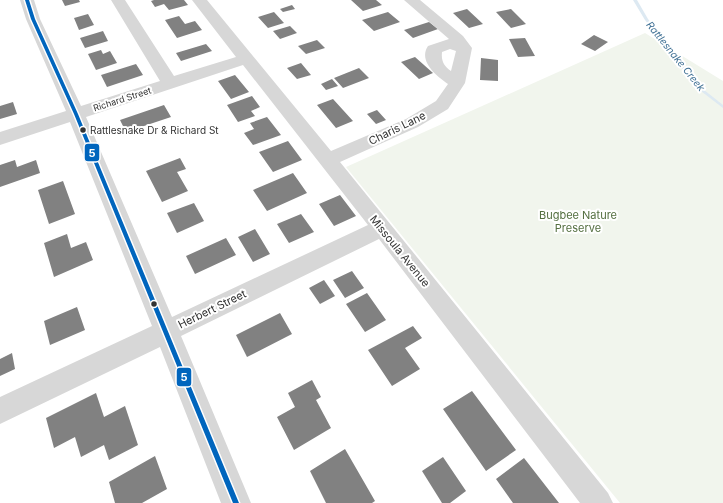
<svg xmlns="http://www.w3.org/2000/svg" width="723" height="503" viewBox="0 0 723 503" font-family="Inter,sans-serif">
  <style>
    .green { fill: #f1f5ed }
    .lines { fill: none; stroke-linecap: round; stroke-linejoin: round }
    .stream { fill: #dde9f2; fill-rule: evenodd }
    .building { fill: #818181 }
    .minor { fill: #d7d7d7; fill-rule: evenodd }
    .bus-1-casing { stroke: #fff; stroke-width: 3 }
    .bus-1 { fill: #0065bd; fill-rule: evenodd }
    .bus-dot { fill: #333; stroke: #fff; stroke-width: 1.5 }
    .labels { text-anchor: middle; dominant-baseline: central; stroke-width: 4; stroke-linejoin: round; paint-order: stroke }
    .far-street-label { font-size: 9px; fill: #333; stroke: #fff }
    .far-water-label { font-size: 10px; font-style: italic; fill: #407195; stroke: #fff }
    .bus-label { font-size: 10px; fill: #333; stroke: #fff; text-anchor: start }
    .street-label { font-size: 11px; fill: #333; stroke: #fff }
    .park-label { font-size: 11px; fill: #546f40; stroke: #fff }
    .line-badge { stroke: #fff; stroke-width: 1.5 }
    .badge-label { font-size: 11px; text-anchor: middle; font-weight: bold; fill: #fff }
  </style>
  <rect width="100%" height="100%" fill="#fff"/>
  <path class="green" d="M645,33L723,81V503H620L346,167Z"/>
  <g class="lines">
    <path class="stream" d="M633,0H637L648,19L699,86L723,105V108L697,88L645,20Z"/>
  </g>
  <path class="building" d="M62,0H79L80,2L65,6Z
    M154,0H184L188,5L169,10L164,4L155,7L151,1Z
    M351,0H376L382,5L363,11Z
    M292,5L295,9L283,12L280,9Z
    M467,9L483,24L469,28L453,13Z
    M511,9L526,24L511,28L496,12Z
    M274,12L284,23L268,28L258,17Z
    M388,12L400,22L374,31L362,20Z
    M88,14L94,25L79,30L74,18Z
    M179,16L185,24L195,21L202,30L177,38L165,20Z
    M429,22L438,29L413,38L404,30Z
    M290,26L297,33L280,39L273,31Z
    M103,31L108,41L85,48L80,38Z
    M594,35L608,42L595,51L581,44Z
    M525,38L535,56L518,57L509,39Z
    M317,40L325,48L306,54L298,46Z
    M206,44L212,51L181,61L176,53Z
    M101,50L103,54L110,51L117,63L96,70L88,54Z
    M415,57L433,73L419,79L401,62Z
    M481,58L498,60V81L480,80Z
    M301,63L311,75L297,79L287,68Z
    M136,64L143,75L107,87L101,75Z
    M359,68L369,78L343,88L334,78Z
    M235,75L249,92L231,99L218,81Z
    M332,79L338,86L326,90L321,84Z
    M252,96L260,107L251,111L255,116L238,122L227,105Z
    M333,99L353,121L336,128L317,105Z
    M13,102L17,114L0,119V106Z
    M164,105L171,117L126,132L120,120Z
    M377,110L386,120L376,124L367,114Z
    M267,117L281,135L253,145L244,133L254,129L250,123Z
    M288,141L302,160L273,172L259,152Z
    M180,158L186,169L177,172L188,191L162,202L146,171Z
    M15,160L17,167L36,160L40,173L0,187V165Z
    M293,173L307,193L267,211L253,190Z
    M63,181L75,214L49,224L38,190Z
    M340,195L356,216L334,226L319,204Z
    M194,203L204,221L177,233L167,213Z
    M301,214L314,232L289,243L277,224Z
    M255,229L270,254L253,262L238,237Z
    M67,234L71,248L86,242L93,260L54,277L44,243Z
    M226,238L236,255L195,274L186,256Z
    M352,271L364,288L345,298L333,280Z
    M324,280L335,296L320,304L309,288Z
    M367,293L386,320L365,332L346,304Z
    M77,307L85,330L50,345L44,321Z
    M280,313L292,334L247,357L236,335Z
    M413,326L422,338L405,348L420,369L392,386L368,350Z
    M12,353L15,369L0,376V359Z
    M312,380L321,397L316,400L331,428L294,450L277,417L295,407L288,393Z
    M472,391L516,450L486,471L443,409Z
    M96,393L104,417L125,406L138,445L109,460L104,445L81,457L75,437L54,448L46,418Z
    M345,449L375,501L372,503H326L310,471Z
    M155,456L167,489L142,503H115L109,482Z
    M443,457L466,491L450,503H442L422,471Z
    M524,458L559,503H513L496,479Z"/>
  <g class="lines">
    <path class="minor" d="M20,0H34L40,19L81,106L160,81L111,0H125L174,76L236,57L192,0H207L331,151L406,119L436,101L448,84C436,76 418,61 428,46L449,39L404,0H420L463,36L472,48L465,83L448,109L418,127L340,162L608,493L613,503H580L379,239L181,336L251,503H221L160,347L0,424V397L152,326L70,122L0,145V132L66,111L26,19ZM450,49L456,51L451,71C444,66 441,61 442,52ZM243,65L368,225L172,317L86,117Z"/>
    <defs>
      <path id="bus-1" d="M25,0H29L35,19L78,114L239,503H233L74,114L31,19Z"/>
    </defs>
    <use href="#bus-1" class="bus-1-casing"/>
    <use href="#bus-1" class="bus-1"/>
  </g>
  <g class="bus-dot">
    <circle cx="83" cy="130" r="3.5"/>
    <circle cx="154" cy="304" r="3.5"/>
  </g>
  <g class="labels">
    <g class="far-street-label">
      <text transform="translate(122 99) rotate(-18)">Richard Street</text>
    </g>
    <g class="far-water-label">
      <text transform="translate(676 56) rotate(51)">Rattlesnake Creek</text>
    </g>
    <g class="bus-label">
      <text x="90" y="130">Rattlesnake Dr &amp; Richard St</text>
    </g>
    <g class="street-label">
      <text transform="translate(397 128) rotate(-26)">Charis Lane</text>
      <text transform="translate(400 251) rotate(51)">Missoula Avenue</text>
      <text transform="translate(212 309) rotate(-26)">Herbert Street</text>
    </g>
    <g class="park-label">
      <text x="578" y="215">Bugbee Nature<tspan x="578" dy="13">Preserve</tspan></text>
    </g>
  </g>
  <g class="line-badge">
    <rect x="84" y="143" width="16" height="19" rx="4" fill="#0065bd"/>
    <rect x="176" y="367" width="16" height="20" rx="4" fill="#0065bd"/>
  </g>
  <g class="badge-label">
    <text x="92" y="157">5</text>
    <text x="184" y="381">5</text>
  </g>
</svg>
